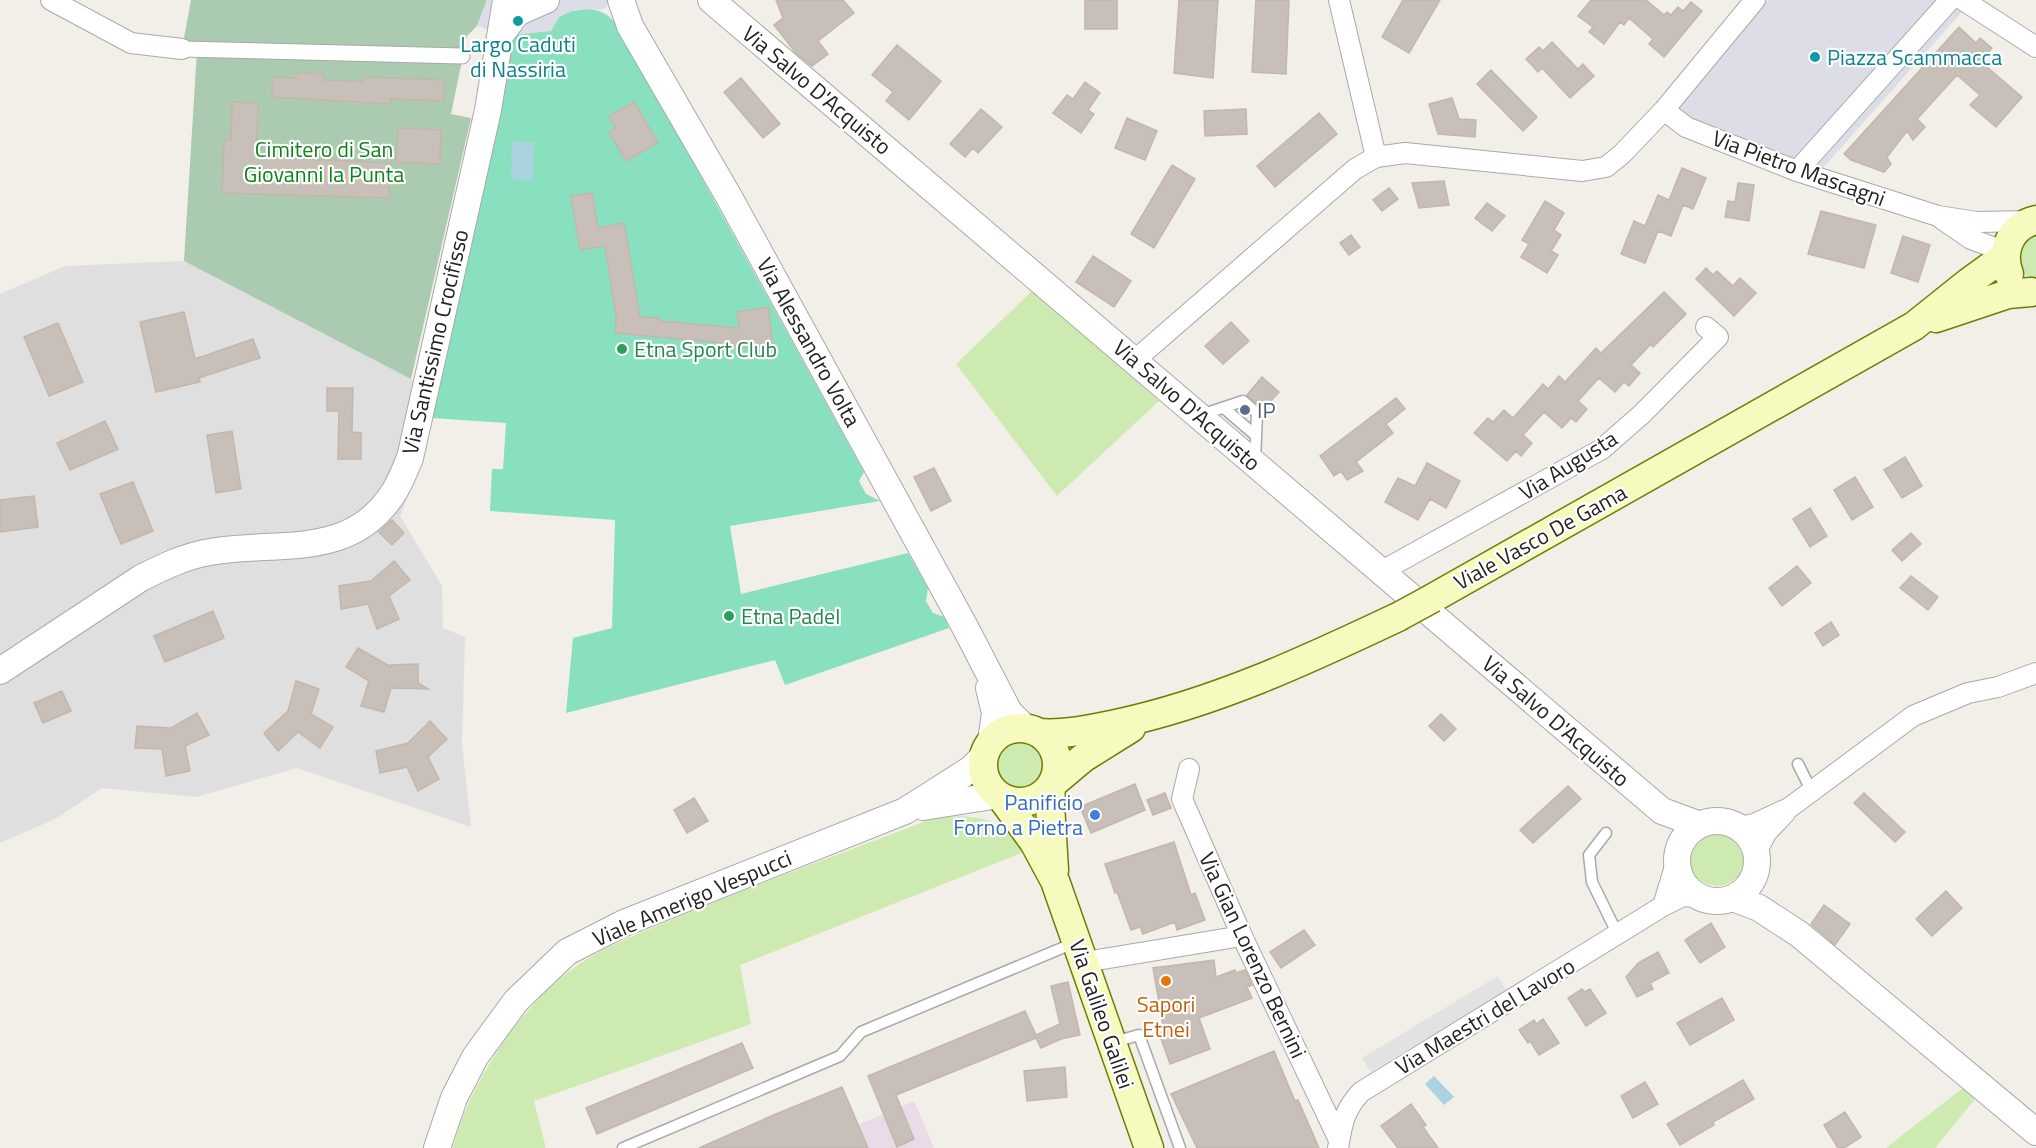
<svg xmlns="http://www.w3.org/2000/svg" width="2036" height="1148" viewBox="0 0 2036 1148" font-family="'Titillium Web',sans-serif">
  <style>
    .residential { fill: #e0dfdf }
    .industrial { fill: #ebdbe8 }
    .grass { fill: #cdebb0 }
    .cemetery { fill: #aacbaf }
    .pitch { fill: #88e0be }
    .parking { fill: #e2e2e2 }
    .plaza { fill: #dddde8 }
    .water { fill: #aad3df }
    .building { fill: #c7bfb8; stroke: #c4b6ab; stroke-width: 1.5 }
    .lines { fill: none; stroke-linecap: round; stroke-linejoin: round }
    .service-casing { stroke: #a9a9a9; stroke-width: 13 }
    .pedestrian-casing { stroke: #a9a9a9; stroke-width: 17 }
    .minor-casing { stroke: #a9a9a9; stroke-width: 22 }
    .tertiary-casing { stroke: #a9a9a9; stroke-width: 28 }
    .secondary-casing { stroke: #707d05; stroke-width: 31 }
    .service { stroke: #fff; stroke-width: 10 }
    .pedestrian { stroke: #fff; stroke-width: 15 }
    .minor { stroke: #fff; stroke-width: 20 }
    .tertiary { stroke: #fff; stroke-width: 26 }
    .secondary { stroke: #f7fabf; stroke-width: 28 }
    .secondary-bridge-casing { stroke: #707d05; stroke-width: 31; stroke-linecap: butt }
    .secondary-bridge { stroke: #f7fabf; stroke-width: 28 }
    .culture-dot { fill: #0f9aa8; stroke: #fff; stroke-width: 2 }
    .leisure-dot { fill: #2e9e5b; stroke: #fff; stroke-width: 2 }
    .service-dot { fill: #5c6f8a; stroke: #fff; stroke-width: 2 }
    .shop-dot { fill: #3f7fe0; stroke: #fff; stroke-width: 2 }
    .food-dot { fill: #e8710a; stroke: #fff; stroke-width: 2 }
    .labels { text-anchor: middle; dominant-baseline: central; stroke-width: 4.5; stroke-linejoin: round; paint-order: stroke }
    .culture-label { font-size: 22px; fill: #0d838f; stroke: #fff }
    .street-label { font-size: 22px; fill: #222; stroke: #fff }
    .park-label { font-size: 22px; fill: #0c8416; stroke: #fff }
    .leisure-label { font-size: 22px; fill: #27864d; stroke: #fff; text-anchor: start }
    .service-label { font-size: 22px; fill: #4e5e75; stroke: #fff; text-anchor: start }
    .shop-label { font-size: 22px; fill: #366cbe; stroke: #fff; text-anchor: end }
    .food-label { font-size: 22px; fill: #c56008; stroke: #fff }
  </style>
  <rect width="100%" height="100%" fill="#f2efe9"/>
  <path class="residential" d="M184,261L411,379L432,418L421,463L400,516L442,586L443,628L465,637L462,743L471,827L297,768L196,797L102,788L55,819L0,843V294L65,266Z"/>
  <path class="industrial" d="M914,1101L934,1148H805Z"/>
  <path class="grass" d="M2036,227V281C2020,274 2019,264 2017,248Z
    M1033,290L1159,401L1057,496L956,364Z
    M998 765a24 24 0 1 1 48 0a24 24 0 1 1-48 0Z
    M962,816C998,820 1003,824 1026,851L740,965L751,1024L534,1101L546,1148H453C468,1088 514,1017 562,977C597,948 641,933 683,915C766,880 851,850 934,818Z
    M1689 858a28 28 0 1 1 56 0a28 28 0 1 1-56 0Z
    M1964,1087L1976,1098L1935,1148H1886Z"/>
  <path class="cemetery" d="M191,0H487L477,26L467,36L451,114L471,118L411,379L184,261L197,50L182,49Z"/>
  <path class="pitch" d="M587,9C602,10 608,14 618,26L864,472L859,481L866,494L880,501L730,526L741,594L908,553L928,588L926,601L933,613L944,617L949,628L785,685L775,660L566,713L573,638L612,628L615,520L490,511L492,469H503L506,423L432,418L513,35L572,11Z"/>
  <path class="parking" d="M1498,976L1506,990L1371,1072L1362,1058Z"/>
  <path class="plaza" d="M487,0H617L601,10L587,9L572,11L560,16L551,31L513,35L501,34L477,26Z
    M1755,0H1963L1969,4L1815,177L1664,110Z"/>
  <path class="water" d="M512,141L534,142L533,180L511,179Z
    M1434,1076L1454,1097L1444,1105L1425,1084Z"/>
  <path class="building" d="M776,0H843L854,13L818,41L828,54L812,66L795,52L774,25L783,18Z
    M1085,0H1117V29H1085Z
    M1179,0H1218L1213,78L1174,73Z
    M1256,0H1289L1286,74L1252,72Z
    M1403,0H1440L1409,53L1382,37Z
    M1591,0H1646L1664,15L1667,12L1671,15L1678,7L1683,11L1691,2L1702,11L1664,57L1649,44L1653,39L1629,18L1624,25L1620,22L1604,44L1589,32L1593,27L1578,16Z
    M1959,27L1976,43L1980,38L1992,48L1980,61L2022,97L1996,127L1970,105L1980,95L1957,75L1917,119L1925,127L1913,140L1907,131L1887,157L1891,164L1884,172L1851,160L1844,154Z
    M1552,42L1578,69L1583,64L1594,76L1570,98L1542,68L1538,72L1526,59L1539,47L1543,51Z
    M897,45L941,81L909,120L886,101L893,92L872,75Z
    M1491,70L1537,117L1523,131L1477,84Z
    M296,73L323,74V80L364,82L365,77L444,80L443,101L391,99V104L272,97L273,77L296,78Z
    M741,78L780,124L763,138L724,92Z
    M1085,82L1100,93L1088,110L1094,114L1081,133L1053,113L1067,95L1073,99Z
    M1452,98L1459,119L1476,120L1475,137L1438,134L1429,104Z
    M232,102L258,103L257,141H261L260,157L391,163L389,198L222,193L224,139L231,140Z
    M634,102L658,143L626,161L609,132L616,128L609,116Z
    M981,109L1002,127L978,153L973,148L965,157L950,144Z
    M1246,109L1247,134L1205,136L1204,111Z
    M1319,113L1337,134L1275,187L1257,166Z
    M1127,118L1157,131L1145,160L1115,148Z
    M398,128L441,130L440,164L396,162Z
    M1172,165L1195,179L1154,248L1131,234Z
    M1682,168L1706,178L1693,209L1683,205L1671,236L1658,231L1645,263L1621,254L1634,221L1645,226L1658,195L1669,200Z
    M1444,181L1449,205L1419,208L1412,183Z
    M1738,183L1754,185L1749,221L1725,217L1728,201L1735,202Z
    M1389,188L1398,199L1382,211L1373,200Z
    M592,193L598,228L624,223L640,317L660,318V321L739,328L737,312L768,307L773,344L735,349L734,344L615,333L616,316L605,246L580,250L571,196Z
    M1545,201L1564,213L1554,230L1561,235L1551,251L1558,255L1547,273L1521,257L1529,244L1522,240Z
    M1487,203L1505,216L1492,231L1475,218Z
    M1821,211L1876,225L1864,268L1808,254Z
    M1351,235L1360,247L1349,255L1340,243Z
    M1903,236L1930,245L1918,282L1891,273Z
    M1093,256L1131,281L1114,307L1076,282Z
    M1706,268L1713,275L1717,271L1733,286L1740,278L1756,293L1734,316L1696,279Z
    M1664,292L1686,314L1653,347L1651,344L1631,365L1640,373L1629,386L1624,382L1615,392L1599,378L1578,401L1587,409L1576,422L1571,418L1562,428L1544,412L1523,435L1532,443L1521,456L1516,451L1507,461L1474,433L1488,418L1493,422L1504,410L1513,418L1543,384L1548,389L1559,376L1565,382L1596,348L1601,353Z
    M184,312L195,359L253,339L260,358L199,378L200,382L156,392L140,322Z
    M1231,322L1249,341L1223,364L1205,346Z
    M58,323L83,382L49,396L24,337Z
    M1262,377L1279,392L1263,409L1247,395Z
    M327,388H353L352,432L361,433V459H338L339,411H327Z
    M1396,398L1405,409L1386,424L1393,433L1356,462L1363,471L1347,480L1341,471L1334,476L1320,456Z
    M105,421L118,449L70,470L57,443Z
    M232,431L241,489L216,493L207,435Z
    M1905,457L1922,486L1902,498L1884,470Z
    M1427,463L1460,481L1446,508L1430,499L1418,520L1385,502L1398,478L1415,486Z
    M934,468L951,501L931,511L914,477Z
    M1855,477L1873,507L1852,520L1834,490Z
    M133,482L153,531L121,544L100,494Z
    M34,496L38,527L0,532V500Z
    M1810,508L1827,536L1810,547L1793,519Z
    M392,520L404,533L392,545L379,532Z
    M1911,533L1921,544L1902,561L1892,550Z
    M394,561L410,580L389,596L399,619L377,629L368,604L341,609L339,586L371,581Z
    M1797,566L1811,583L1782,606L1769,588Z
    M1911,576L1938,597L1928,610L1900,588Z
    M213,611L224,638L165,662L154,636Z
    M1831,622L1839,635L1823,646L1815,633Z
    M358,648L393,668L391,665L418,664V683L428,689L391,688L384,712L361,706L369,681L346,667Z
    M296,681L319,689L311,714L333,727L320,748L298,732L278,751L264,733L288,711Z
    M62,691L71,711L43,723L34,703Z
    M197,713L209,735L185,746L190,771L166,776L162,749L135,748L137,726L171,728Z
    M1441,714L1456,729L1444,741L1429,726Z
    M430,721L447,739L428,757L439,779L418,791L407,767L380,773L376,751L408,743Z
    M1135,784L1145,810L1091,833L1080,807Z
    M1568,786L1581,799L1533,843L1520,830Z
    M1165,793L1171,808L1153,815L1147,800Z
    M1864,793L1905,832L1895,842L1854,803Z
    M694,798L708,821L687,833L674,810Z
    M1174,842L1191,895L1195,893L1205,920L1177,930L1175,922L1143,934L1140,927L1131,930L1117,892L1115,893L1105,864Z
    M1946,891L1962,908L1932,936L1916,919Z
    M1824,905L1850,924L1835,945L1811,924Z
    M1711,923L1725,947L1700,963L1685,940Z
    M1304,930L1315,945L1281,968L1270,952Z
    M1658,952L1669,973L1650,983L1653,989L1637,997L1626,977L1638,963Z
    M1214,960L1216,977L1235,970L1236,973L1245,970L1252,985L1247,987L1252,998L1199,1018L1210,1049L1170,1064L1159,1033L1164,1031L1153,968Z
    M1068,982L1080,1035L1061,1039L1041,1048L1036,1038L896,1095L914,1139L897,1147L868,1076L1025,1011L1036,1035L1060,1024L1051,986Z
    M1582,989L1584,992L1590,989L1606,1013L1586,1026L1568,998Z
    M1722,998L1734,1020L1690,1045L1677,1023Z
    M1543,1019L1559,1043L1539,1055L1530,1041L1528,1043L1519,1030L1534,1020L1536,1024Z
    M742,1043L753,1068L597,1134L586,1108Z
    M1274,1051L1295,1101L1298,1100L1319,1148H1197L1171,1094Z
    M1065,1067L1067,1097L1027,1101L1024,1071Z
    M1743,1080L1754,1099L1713,1122L1714,1125L1680,1145L1667,1124Z
    M1645,1082L1658,1104L1633,1118L1621,1096Z
    M842,1087L868,1148H699L776,1114Z
    M1411,1104L1426,1125L1423,1127L1438,1148H1398L1381,1126Z
    M1845,1112L1861,1137L1844,1148H1838L1824,1125Z"/>
  <g class="lines">
    <defs>
      <path id="service" d="M1225,409L1254,434
        M1201,415L1243,401L1257,413L1255,461
        M1798,764L1812,792
        M1606,833L1589,855L1592,882L1618,935
        M1114,1042L1139,1035L1180,1148
        M623,1148L840,1056L861,1032L1074,943"/>
      <path id="pedestrian" d="M182,49L462,56"/>
      <path id="minor" d="M51,0L131,43L182,49
        M1339,0L1376,157
        M1963,0L2036,47
        M1664,110L1686,127L1797,171L1938,216L1977,222L2030,221
        M1797,171L1950,0
        M1943,220L1971,239L2006,252
        M1135,360L1355,169L1376,157L1405,153L1582,171L1606,167L1622,154L1664,110L1755,0
        M1382,571L1602,449L1642,414L1718,337L1706,327
        M1189,769L1182,799L1242,936L1339,1140
        M1738,827L1754,824L1789,808L1913,716L1968,693L1998,687L2036,673
        M1756,852L1767,832L1785,813
        M1663,906L1677,860
        M1085,962L1242,936
        M1338,1148C1342,1124 1344,1110 1361,1092L1663,906L1683,896L1700,897"/>
      <path id="tertiary" d="M621,0L630,26L729,197L965,627L1009,712L1025,728
        M711,0L1662,811L1700,825
        M501,34L517,13L546,0
        M0,671L141,578C163,567 185,556 210,552C278,540 351,561 394,492C401,481 405,469 410,458L488,110L506,0
        M989,688L995,713L991,741
        M923,807L999,795
        M1677 861a40 40 0 1 1 80 0a40 40 0 1 1-80 0Z
        M1733,898L1759,908L1799,934L2036,1132
        M437,1148L454,1098L475,1057L516,1001L567,952L624,923L905,811L971,769L984,756"/>
      <path id="secondary" d="M2009,274C2000,250 2011,226 2036,220
        M1936,318L2008,294L2031,292
        M1433,598L1914,326L1969,282L2005,256
        M983 765a37 37 0 1 1 74 0a37 37 0 1 1-74 0Z
        M1039,733C1066,735 1090,729 1116,724C1215,703 1307,660 1398,617
        M1052,784L1083,758L1131,728
        M1051,786L1050,804L1054,870
        M1001,797L1034,842L1055,881L1149,1148"/>
    </defs>
    <use href="#service" class="service-casing"/>
    <use href="#pedestrian" class="pedestrian-casing"/>
    <use href="#minor" class="minor-casing"/>
    <use href="#tertiary" class="tertiary-casing"/>
    <use href="#secondary" class="secondary-casing"/>
    <use href="#service" class="service"/>
    <use href="#pedestrian" class="pedestrian"/>
    <use href="#minor" class="minor"/>
    <use href="#tertiary" class="tertiary"/>
    <use href="#secondary" class="secondary"/>
    <defs>
      <path id="secondary-bridge" d="M1398,617L1433,598"/>
    </defs>
    <use href="#secondary-bridge" class="secondary-bridge-casing"/>
    <use href="#secondary-bridge" class="secondary-bridge"/>
  </g>
  <g class="culture-dot">
    <circle cx="518" cy="21" r="6"/>
    <circle cx="1815" cy="57" r="6"/>
  </g>
  <g class="leisure-dot">
    <circle cx="622" cy="349" r="6"/>
    <circle cx="729" cy="616" r="6"/>
  </g>
  <circle class="service-dot" cx="1245" cy="410" r="6"/>
  <circle class="shop-dot" cx="1095" cy="815" r="6"/>
  <circle class="food-dot" cx="1166" cy="981" r="6"/>
  <g class="labels">
    <g class="culture-label">
      <text x="518" y="44">Largo Caduti<tspan x="518" dy="25">di Nassiria</tspan></text>
      <text x="1827" y="57" text-anchor="start">Piazza Scammacca</text>
    </g>
    <g class="street-label">
      <text transform="translate(817 90) rotate(40)">Via Salvo D'Acquisto</text>
      <text transform="translate(1799 168) rotate(20)">Via Pietro Mascagni</text>
      <text transform="translate(435 342) rotate(-77)">Via Santissimo Crocifisso</text>
      <text transform="translate(809 342) rotate(61)">Via Alessandro Volta</text>
      <text transform="translate(1187 405) rotate(41)">Via Salvo D'Acquisto</text>
      <text transform="translate(1568 465) rotate(-32)">Via Augusta</text>
      <text transform="translate(1540 537) rotate(-29)">Viale Vasco De Gama</text>
      <text transform="translate(1556 721) rotate(41)">Via Salvo D'Acquisto</text>
      <text transform="translate(692 898) rotate(-23)">Viale Amerigo Vespucci</text>
      <text transform="translate(1253 955) rotate(65)">Via Gian Lorenzo Bernini</text>
      <text transform="translate(1102 1014) rotate(71)">Via Galileo Galilei</text>
      <text transform="translate(1485 1016) rotate(-31)">Via Maestri del Lavoro</text>
    </g>
    <g class="park-label">
      <text x="324" y="149">Cimitero di San<tspan x="324" dy="25">Giovanni la Punta</tspan></text>
    </g>
    <g class="leisure-label">
      <text x="634" y="349">Etna Sport Club</text>
      <text x="741" y="616">Etna Padel</text>
    </g>
    <g class="service-label">
      <text x="1257" y="410">IP</text>
    </g>
    <g class="shop-label">
      <text x="1083" y="802">Panificio<tspan x="1083" dy="25">Forno a Pietra</tspan></text>
    </g>
    <g class="food-label">
      <text x="1166" y="1004">Sapori<tspan x="1166" dy="25">Etnei</tspan></text>
    </g>
  </g>
</svg>
